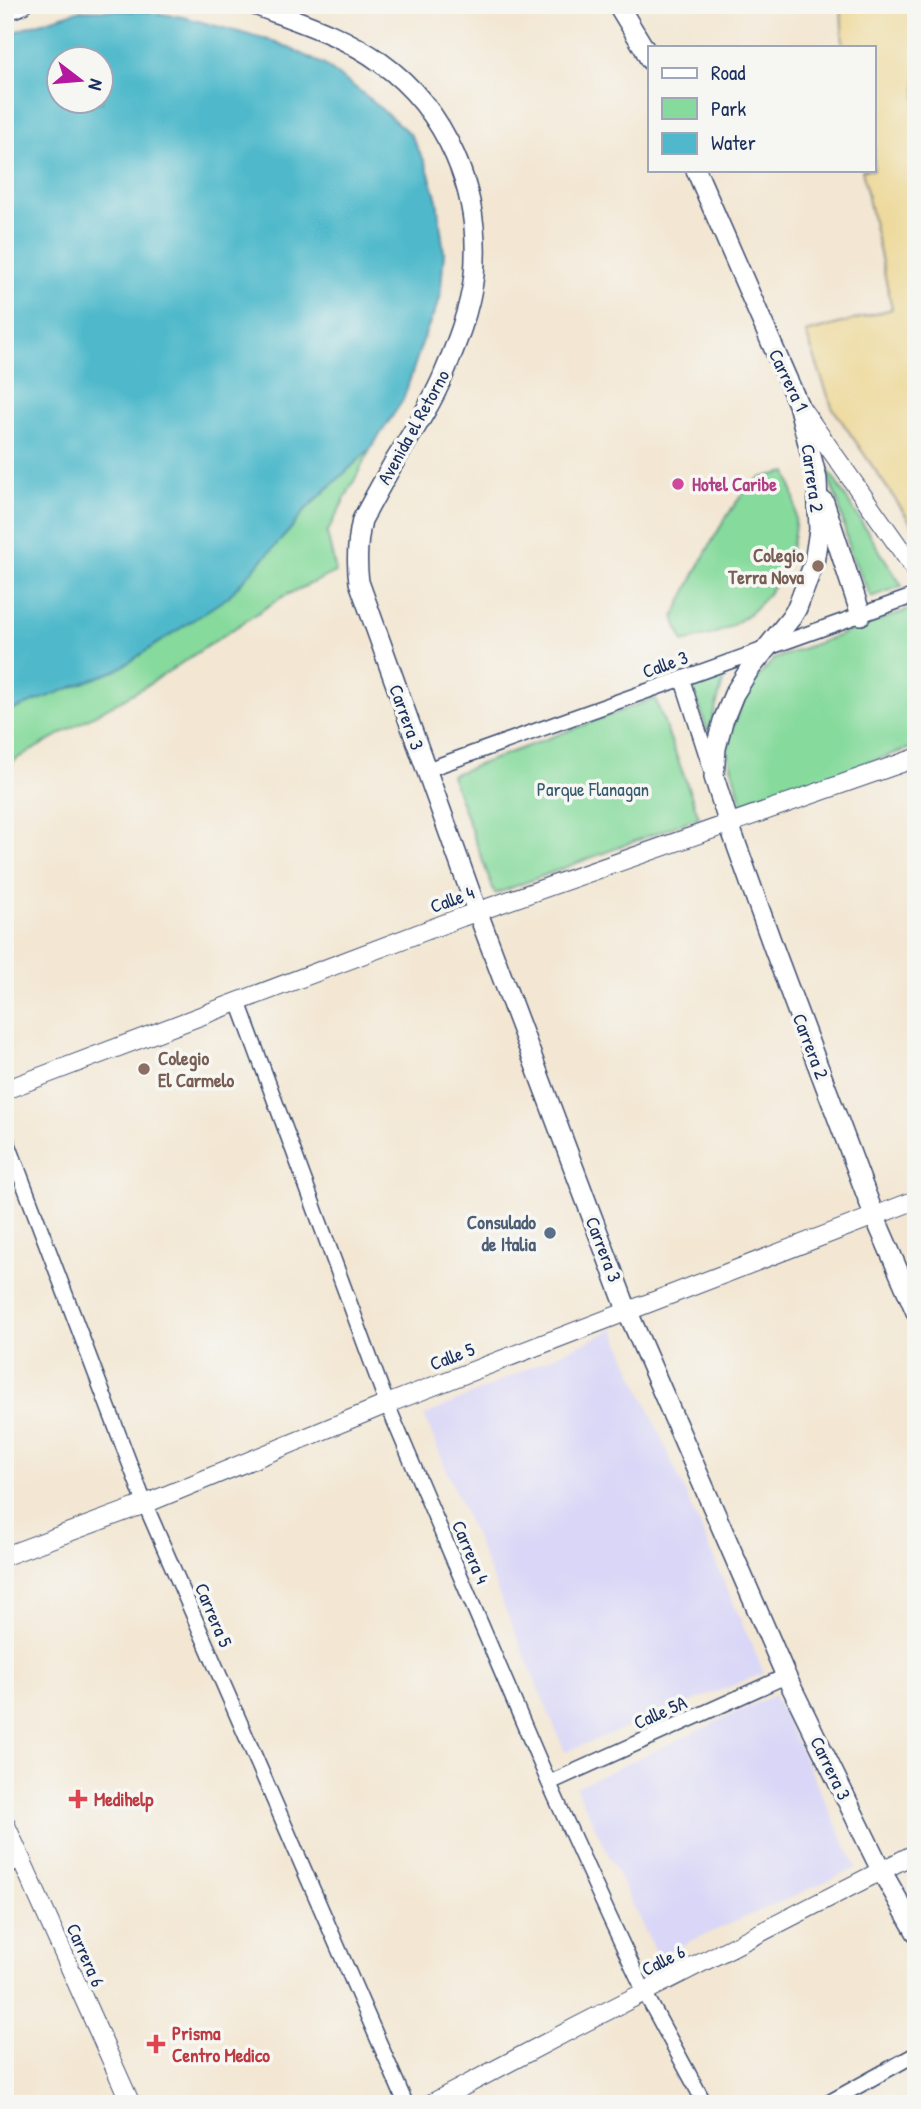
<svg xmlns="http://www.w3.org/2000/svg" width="921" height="2109" viewBox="0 0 921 2109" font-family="'Patrick Hand',sans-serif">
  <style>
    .built { fill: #d9d6f7 }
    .green { fill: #86da9c; stroke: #50847d; stroke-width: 2 }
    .sand { fill: #eeda9e; stroke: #84847e; stroke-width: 2 }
    .water { fill: #4fb9cb; stroke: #357494; stroke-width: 2; fill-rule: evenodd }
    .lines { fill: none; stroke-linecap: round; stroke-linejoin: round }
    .minor-casing { stroke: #3b4b70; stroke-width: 17 }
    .tertiary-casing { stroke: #3b4b70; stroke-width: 20 }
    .secondary-casing { stroke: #3b4b70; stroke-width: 22 }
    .minor { stroke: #fff; stroke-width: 14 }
    .tertiary { stroke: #fff; stroke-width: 18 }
    .secondary { stroke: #fff; stroke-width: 19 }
    .hotel-dot { fill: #d1479c; stroke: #f6f6f2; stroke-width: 2.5 }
    .education-dot { fill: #8d6e63; stroke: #f6f6f2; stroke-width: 2.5 }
    .service-dot { fill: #5c6f8a; stroke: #f6f6f2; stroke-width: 2.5 }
    .health-dot { fill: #e0444e; stroke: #f6f6f2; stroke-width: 2.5 }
    .labels { text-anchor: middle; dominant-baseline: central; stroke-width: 7; stroke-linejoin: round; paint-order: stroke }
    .street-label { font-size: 19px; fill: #1b2f5e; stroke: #f6f6f2 }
    .hotel-label { font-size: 19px; font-weight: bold; fill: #b23c85; stroke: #f6f6f2; text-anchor: start }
    .education-label { font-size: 19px; font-weight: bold; fill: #785e54; stroke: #f6f6f2; text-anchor: end }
    .park-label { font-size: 19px; fill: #365a6e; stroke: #f6f6f2 }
    .service-label { font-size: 19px; font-weight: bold; fill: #4e5e75; stroke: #f6f6f2; text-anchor: end }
    .health-label { font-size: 19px; font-weight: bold; fill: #be3a42; stroke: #f6f6f2; text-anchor: start }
  </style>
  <rect width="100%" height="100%" fill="#f6f6f2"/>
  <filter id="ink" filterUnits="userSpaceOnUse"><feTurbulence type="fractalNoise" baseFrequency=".0143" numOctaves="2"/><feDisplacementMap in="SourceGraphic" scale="14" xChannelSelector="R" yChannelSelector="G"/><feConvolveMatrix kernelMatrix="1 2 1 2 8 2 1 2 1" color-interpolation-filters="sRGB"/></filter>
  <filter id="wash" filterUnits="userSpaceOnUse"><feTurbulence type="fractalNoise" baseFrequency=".00686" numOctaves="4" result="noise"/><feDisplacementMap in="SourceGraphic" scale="28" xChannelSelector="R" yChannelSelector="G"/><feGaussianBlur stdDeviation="1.57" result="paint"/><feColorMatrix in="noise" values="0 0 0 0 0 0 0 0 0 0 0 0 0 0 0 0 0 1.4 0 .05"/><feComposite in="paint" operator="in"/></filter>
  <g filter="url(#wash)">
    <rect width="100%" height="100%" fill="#f3e7d3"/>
    <path class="built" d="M614,1329L764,1673L565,1752L424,1416Z
      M774,1695L857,1868L657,1956L576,1787Z"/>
    <path class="green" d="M371,448L327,533L336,572L282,597L148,685L18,758L5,768V711L18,708L289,531L305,510Z
      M822,460L902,586L871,597L850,552L839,505Z
      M787,472C790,482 794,493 795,504C799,555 772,606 725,629C713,636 697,638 683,642L674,617C689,586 732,492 761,478C768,475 779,474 787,472Z
      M916,607V746L743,807L727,751L734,724L744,700L758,677L774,659Z
      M726,672L708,733L692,683Z
      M655,698L699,817L495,894L451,775Z"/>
    <path class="sand" d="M841,5H916V530L832,407L806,333L892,309L862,170H874V47H843Z"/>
    <path class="water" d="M81,10L140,11L183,17L276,42L323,64L364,94L410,134L426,164L437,200L444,253L440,299L425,334L403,400L371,448L305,510L289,531L228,597L117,670L18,708L5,711V36L30,26ZM60,60H102V102H60Z"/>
  </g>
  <g filter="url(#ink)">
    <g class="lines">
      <defs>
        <path id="minor" d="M682,679L711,769
          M426,770L916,595
          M238,1001L387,1404L433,1512L549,1783L609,1916L645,1993L705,2104
          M5,1135L145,1504L406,2104
          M549,1783L786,1676
          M5,1870L19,1857
          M826,2104L916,2054"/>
        <path id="tertiary" d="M801,408L916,571
          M5,1090L462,917L916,758
          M5,1556L145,1504L387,1404L916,1200
          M5,1823L131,2104
          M430,2104L576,2027L916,1853"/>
        <path id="secondary" d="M255,5C297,21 343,35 380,62C447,110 482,193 474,275C470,310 456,345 443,376C431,405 412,433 396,459C384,479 373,500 362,520C357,542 356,560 359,582L472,897L627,1310L786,1676L881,1870L916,1932
          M618,5L644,48L650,60
          M5,11L21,5
          M696,170L798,404L817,479L819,530L814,563L797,608L791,618L749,670L734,694L723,721L716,748L714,777L729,824L774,949L874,1215L916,1312
          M824,502L861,615"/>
      </defs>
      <use href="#minor" class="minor-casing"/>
      <use href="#tertiary" class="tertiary-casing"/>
      <use href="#secondary" class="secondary-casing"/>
      <use href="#minor" class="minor"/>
      <use href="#tertiary" class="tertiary"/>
      <use href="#secondary" class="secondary"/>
    </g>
  </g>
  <circle class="hotel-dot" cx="678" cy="484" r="7"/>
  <g class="education-dot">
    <circle cx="818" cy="566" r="7"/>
    <circle cx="144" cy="1069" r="7"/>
  </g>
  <circle class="service-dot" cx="550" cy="1233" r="7"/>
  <g class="health-dot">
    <path d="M74.5 1788.5h7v7h7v7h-7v7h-7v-7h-7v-7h7z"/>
    <path d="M152.5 2033.5h7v7h7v7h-7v7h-7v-7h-7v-7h7z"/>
  </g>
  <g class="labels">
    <g class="street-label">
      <text transform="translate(789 380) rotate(64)">Carrera 1</text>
      <text transform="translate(413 427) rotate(-61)">Avenida el Retorno</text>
      <text transform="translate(813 478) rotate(82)">Carrera 2</text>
      <text transform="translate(665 664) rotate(-20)">Calle 3</text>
      <text transform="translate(407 717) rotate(70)">Carrera 3</text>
      <text transform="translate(452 899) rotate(-20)">Calle 4</text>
      <text transform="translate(811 1046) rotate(69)">Carrera 2</text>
      <text transform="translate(604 1249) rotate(69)">Carrera 3</text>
      <text transform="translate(452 1356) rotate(-21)">Calle 5</text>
      <text transform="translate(471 1552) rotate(67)">Carrera 4</text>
      <text transform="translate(214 1615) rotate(67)">Carrera 5</text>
      <text transform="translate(660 1712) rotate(-24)">Calle 5A</text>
      <text transform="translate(831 1768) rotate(64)">Carrera 3</text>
      <text transform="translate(86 1955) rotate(66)">Carrera 6</text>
      <text transform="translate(663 1960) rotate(-27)">Calle 6</text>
    </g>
    <g class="hotel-label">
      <text x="692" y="484">Hotel Caribe</text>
    </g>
    <g class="education-label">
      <text x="804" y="555">Colegio<tspan x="804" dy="22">Terra Nova</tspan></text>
      <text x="158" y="1058" text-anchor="start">Colegio<tspan x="158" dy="22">El Carmelo</tspan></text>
    </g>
    <g class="park-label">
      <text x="593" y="789">Parque Flanagan</text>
    </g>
    <g class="service-label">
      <text x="536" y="1222">Consulado<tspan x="536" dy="22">de Italia</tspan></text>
    </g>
    <g class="health-label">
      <text x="94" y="1799">Medihelp</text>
      <text x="172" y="2033">Prisma<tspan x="172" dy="22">Centro Medico</tspan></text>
    </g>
  </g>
  <rect width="921" height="2109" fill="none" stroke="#f6f6f2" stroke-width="28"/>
  <rect x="648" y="46" width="228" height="126" fill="#f6f6f2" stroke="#9ea6b7" stroke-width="2"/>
  <rect x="662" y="68" width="35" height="10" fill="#ffffff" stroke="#9ea6b7" stroke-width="2"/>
  <text x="711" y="80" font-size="21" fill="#1b2f5e">Road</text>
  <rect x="662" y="98" width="35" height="21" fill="#86da9c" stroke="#9ea6b7" stroke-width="2"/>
  <text x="711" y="116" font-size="21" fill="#1b2f5e">Park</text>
  <rect x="662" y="133" width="35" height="21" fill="#4fb9cb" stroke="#9ea6b7" stroke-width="2"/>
  <text x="711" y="150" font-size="21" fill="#1b2f5e">Water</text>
  <g transform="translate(80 80) rotate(106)"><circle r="33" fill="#f6f6f2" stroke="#9ea6b7" stroke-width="2"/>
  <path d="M0-5L12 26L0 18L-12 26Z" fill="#b5179e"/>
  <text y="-10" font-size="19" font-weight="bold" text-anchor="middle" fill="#1b2f5e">N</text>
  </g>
</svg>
